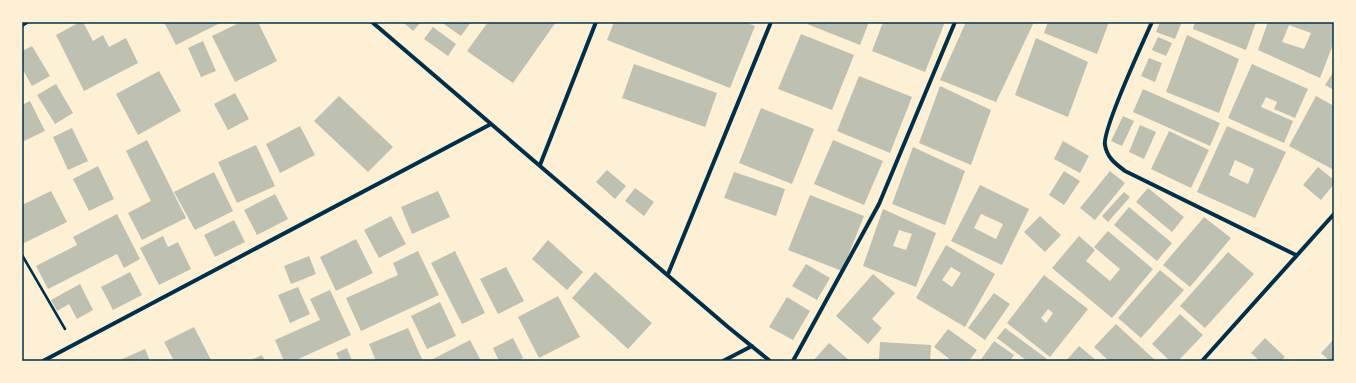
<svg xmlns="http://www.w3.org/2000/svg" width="1356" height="383" viewBox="0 0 1356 383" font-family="Helvetica,sans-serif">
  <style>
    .building { fill: #bec0b2; fill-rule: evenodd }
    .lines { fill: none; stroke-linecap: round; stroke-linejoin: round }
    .path { stroke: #003049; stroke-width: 2.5 }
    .minor { stroke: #003049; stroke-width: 4 }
    .neatline { fill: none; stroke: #003049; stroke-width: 1.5 }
  </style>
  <rect width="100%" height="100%" fill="#fdf0d5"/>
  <path class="building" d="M80,22H83L93,41L103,35L109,47L126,38L138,63L84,91L56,35Z
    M164,22H222L176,45Z
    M241,22H258L277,61L235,82L212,36Z
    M403,22H421L413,31Z
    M441,22H471L461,36Z
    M488,22H556L513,83L467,51Z
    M614,22H745L755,26L730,88L607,40Z
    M808,22H869L860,45L807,24Z
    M883,22H945L925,72L872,51Z
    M966,22H1034L996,102L940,80Z
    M1048,22H1109L1097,54L1044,33Z
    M1160,22H1176L1181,24L1175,39L1156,32Z
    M1195,22H1256L1246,50L1193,29Z
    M1268,22H1334V42L1320,78L1258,50ZM1289,25L1311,33L1304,49L1282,42Z
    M433,27L456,44L448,56L424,39Z
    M801,34L854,55L832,110L778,89Z
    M1187,35L1239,59L1219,113L1166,92Z
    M1158,37L1172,43L1166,56L1152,50Z
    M1036,38L1088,62L1068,117L1015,95Z
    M203,41L216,71L201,77L188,48Z
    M32,46L50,76L32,86L22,68V51Z
    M1149,58L1162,63L1155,82L1141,76Z
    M634,64L717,93L705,127L622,98Z
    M1252,64L1308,89L1295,118L1274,109L1277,102L1266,97L1261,107L1293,121L1284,143L1228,118Z
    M159,71L181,111L138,135L116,94Z
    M1334,71V90L1325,85Z
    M859,76L912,97L890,153L837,131Z
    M56,84L73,113L55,124L37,95Z
    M940,86L991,110L971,165L919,143Z
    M1143,89L1220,123L1210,146L1133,112Z
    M235,93L249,119L228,130L214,104Z
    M339,96L393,147L368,172L314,121Z
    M1316,96L1334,106V170L1289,146Z
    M30,101L45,131L22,142V105Z
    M761,108L814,129L792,184L739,163Z
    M1123,116L1134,121L1122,146L1111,141Z
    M1140,125L1156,132L1144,159L1129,152Z
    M300,126L315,155L280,173L266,144Z
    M1227,126L1286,152L1255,218L1197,192ZM1235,160L1254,169L1248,184L1229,175Z
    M72,128L88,161L68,170L53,137Z
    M1169,131L1209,150L1191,188L1151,169Z
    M147,140L186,218L142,240L128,213L151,201L126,151Z
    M833,140L883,161L864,205L814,184Z
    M1063,141L1089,156L1080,173L1054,159Z
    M256,145L275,186L237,203L218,162Z
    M913,147L965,171L945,225L892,204Z
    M98,166L114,199L89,211L73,179Z
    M1318,167L1334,180V184L1321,200L1303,185Z
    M607,170L626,186L615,199L596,182Z
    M1064,171L1080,181L1064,205L1049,195Z
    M1110,171L1125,183L1095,220L1080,208Z
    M214,172L233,211L195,230L174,192Z
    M734,172L785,189L776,216L724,198Z
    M980,185L1029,209L1002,265L951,241ZM981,214L1003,224L996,239L974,228Z
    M635,188L654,202L644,216L625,201Z
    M1148,188L1184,217L1172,232L1136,202Z
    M51,191L67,222L22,244V205Z
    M438,191L450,217L412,234L401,207Z
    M1124,192L1130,197L1108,222L1102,216Z
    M275,194L288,219L257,235L244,210Z
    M810,195L864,216L842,271L788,250Z
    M1129,207L1172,243L1157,261L1114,225Z
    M883,209L936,233L916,287L863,266ZM899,230L912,234L906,250L893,246Z
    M117,214L140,259L124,268L117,254L48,289L36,266L77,245L73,237Z
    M391,216L406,244L379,258L364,230Z
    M1040,216L1061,235L1045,252L1024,232Z
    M1204,217L1231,238L1190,287L1163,265Z
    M234,220L245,242L215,257L204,235Z
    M1108,231L1153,269L1112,318L1052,268L1079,236L1095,250L1086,261L1110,281L1120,269L1094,247Z
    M163,236L168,247L178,242L191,269L159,285L140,248Z
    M356,239L373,273L336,291L320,257Z
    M548,240L583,272L567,290L532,259Z
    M946,245L995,274L965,327L916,298ZM951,267L961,273L952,287L942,280Z
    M418,251L439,295L361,331L346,298L398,275L393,263Z
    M455,251L485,313L462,324L431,263Z
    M1228,252L1254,274L1205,328L1180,306Z
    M309,256L316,274L291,284L284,266Z
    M806,264L830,278L817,300L792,286Z
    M506,267L524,301L498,314L480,279Z
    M1160,270L1184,290L1141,338L1118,318Z
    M130,272L142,295L113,310L101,287Z
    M595,272L652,323L628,349L572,298Z
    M873,274L895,293L872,319L882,328L868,344L836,316Z
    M1044,275L1088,309L1050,357L1007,323ZM1048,309L1053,313L1046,323L1041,318Z
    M80,284L93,310L77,319L69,304L57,311L51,300Z
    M298,287L310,314L290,323L278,295Z
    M330,290L351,335L294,361H284L275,340L320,320L310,299Z
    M994,293L1010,304L985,340L968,328Z
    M558,296L580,337L539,358L518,317Z
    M787,297L810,311L793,340L769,327Z
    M440,302L456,336L427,349L411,316Z
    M1180,314L1203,335L1178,361H1170L1152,344Z
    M1116,324L1156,361H1109L1094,347Z
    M194,327L211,360L174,361L164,342Z
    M408,328L422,359L418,361H376L369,344Z
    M1005,328L1047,359L1046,361H1027L997,338Z
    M948,329L977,350L969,361H952L934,347Z
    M513,338L523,358L517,361H499L493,348Z
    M1265,338L1285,357L1281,361H1260L1251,353Z
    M1334,339V361H1330L1321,353Z
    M470,340L481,361H431V360Z
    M994,341L1014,355L1010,361H980Z
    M880,342L931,345L930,361H879Z
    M829,343L850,361H813Z
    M1079,346L1097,361H1066Z
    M347,348L352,361H340L336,353Z
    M145,349L150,361H118Z
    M262,355L265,361H249Z"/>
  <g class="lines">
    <path class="path" d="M22,255L65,329"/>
    <path class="minor" d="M372,22L728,327L770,361
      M1152,22C1143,42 1102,130 1105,145C1107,158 1116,164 1125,171L1296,255
      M22,25L27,22
      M540,165L596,22
      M668,274L771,22
      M43,361L491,124
      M723,361L752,346
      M793,361L879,204L955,22
      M1202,361L1334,214"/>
  </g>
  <rect width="1356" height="383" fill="none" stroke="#fdf0d5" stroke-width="46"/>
  <rect x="23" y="23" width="1310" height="337" class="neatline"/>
</svg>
